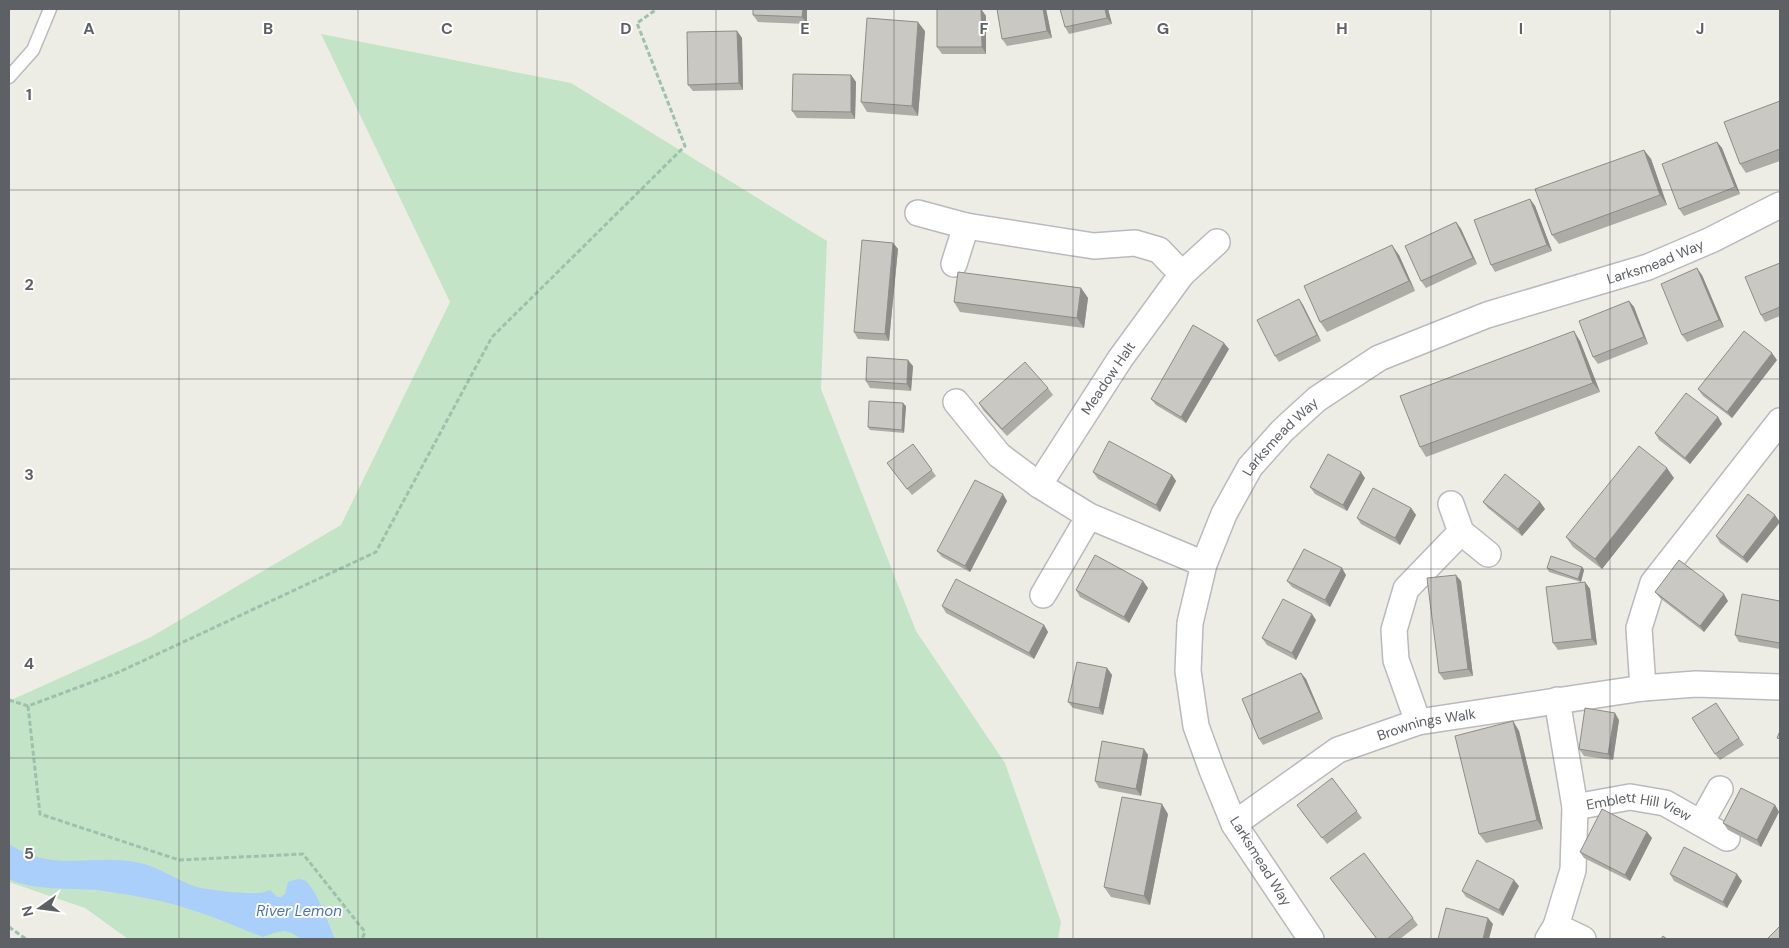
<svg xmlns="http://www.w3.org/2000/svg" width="1789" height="948" viewBox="0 0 1789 948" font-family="'DM Sans',sans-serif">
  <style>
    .green { fill: #c4e4c7 }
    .water { fill: #aacffa }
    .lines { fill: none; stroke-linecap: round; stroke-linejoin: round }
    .lane-casing { stroke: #b8babe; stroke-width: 15 }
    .street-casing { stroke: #b8babe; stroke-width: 28 }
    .path { stroke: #9cc2ab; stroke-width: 3; stroke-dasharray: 5 2.5; stroke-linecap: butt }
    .lane { stroke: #fff; stroke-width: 12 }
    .street { stroke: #fff; stroke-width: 25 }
    .wall { fill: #aeaca7 }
    .shaded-wall { fill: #8d8c88 }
    .building { fill: #cac8c2; stroke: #8d8c88 }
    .grid { fill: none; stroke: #5d6065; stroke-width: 1; stroke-opacity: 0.55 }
    .labels { text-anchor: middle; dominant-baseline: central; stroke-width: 4; stroke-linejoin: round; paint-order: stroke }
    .street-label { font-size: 14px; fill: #5d6065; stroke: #fff }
    .water-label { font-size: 15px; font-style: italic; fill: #4b74b3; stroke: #fff }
    .grid-label { font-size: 16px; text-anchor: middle; font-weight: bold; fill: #5d6065; stroke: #fff; stroke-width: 4; stroke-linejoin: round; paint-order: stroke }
  </style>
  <rect width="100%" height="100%" fill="#eeede5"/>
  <path class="green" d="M321,34L571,83L827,241L821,389L916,631L1005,763L1061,922L1058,939H128L85,908L9,882V701L151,637L341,525L450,302Z"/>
  <path class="water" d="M9,844C53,873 88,854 135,862C155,865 172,877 191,885C201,890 247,894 259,893C262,893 266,891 270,890L277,897H281L285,894L288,882C294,880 298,878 304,880C315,885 330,927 335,939H301L292,933L284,931L277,932L263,937C241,929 220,919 198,912C168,901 136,896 104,891C75,887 35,892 9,879Z"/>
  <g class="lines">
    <defs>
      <path id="lane" d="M9,77L33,50L50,9"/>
      <g id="street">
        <path d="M918,213L966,226L1094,246L1135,243L1159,250L1182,274L1120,359L1039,485L1089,516L1204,564"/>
        <path d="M954,264L966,226"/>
        <path d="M1182,274L1217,242"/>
        <path d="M956,402L999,455L1039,485"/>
        <path d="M1451,504L1461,532L1488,554"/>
        <path d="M1043,595L1089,516"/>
        <path d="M1643,688L1639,628L1653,583L1780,421"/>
        <path d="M1418,722L1396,660L1394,630L1406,589L1461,532"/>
        <path id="s1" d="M1575,807L1630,797L1665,803L1727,838"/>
        <path d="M1701,823L1720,789"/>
        <path id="s2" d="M1234,824L1338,750L1418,722L1643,688L1696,684L1780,687"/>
        <path d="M1556,926L1583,939"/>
        <path id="s3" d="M1311,939L1234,824L1212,770L1196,726L1188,671L1190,623L1204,564L1224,514L1250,467L1283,430L1317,399L1379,358L1487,315L1648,267L1711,240L1780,205"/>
        <path d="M1548,939L1556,926L1573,870L1575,807L1557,700"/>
      </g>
    </defs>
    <use href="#lane" class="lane-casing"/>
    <use href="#street" class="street-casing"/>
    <path class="path" d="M9,700L28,706L119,672L376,552L492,337L685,146L637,23L657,9
      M28,706L40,814L179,860L303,854L365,932L362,939
      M9,927L26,939"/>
    <use href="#lane" class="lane"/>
    <use href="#street" class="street"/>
  </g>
  <path class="wall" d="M753,9H807V24L758,22L753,15Z
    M981,9L986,16V54H942L937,47Z
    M997,9H1046L1052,38L1007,46L1002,39Z
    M1060,9H1108L1112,24L1069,34L1065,27Z
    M737,31L742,38L743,90L693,91L688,85Z
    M925,31L918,116L867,112L861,102Z
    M851,75L856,82L855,119L797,118L792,111Z
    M1780,101V161L1746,173L1740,164Z
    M1717,142L1722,148L1740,194L1684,216L1679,209Z
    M1644,150L1651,159L1667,205L1559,244L1552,235Z
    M1530,199L1535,206L1552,251L1495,272L1491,265Z
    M1456,222L1461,229L1477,264L1426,288L1421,281Z
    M893,243L898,249L889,341L858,339L854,332Z
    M1399,255L1415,291L1327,332L1320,322Z
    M1780,263V316L1765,322L1761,315Z
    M1702,275L1724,327L1687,342L1682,335Z
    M1081,288L1088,298L1084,328L960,312L954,302Z
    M1299,299L1303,305L1321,341L1279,362L1275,356Z
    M1629,301L1634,307L1648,344L1598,364L1593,357Z
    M1580,341L1600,392L1426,457L1420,447Z
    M1229,349L1186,423L1156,405L1151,399Z
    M1777,360L1732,418L1703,396L1698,389Z
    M913,366L911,391L870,388L866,381Z
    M1048,388L1053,395L1007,436L983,410L979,403Z
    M906,406L904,433L870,430L868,427Z
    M1718,417L1722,424L1690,464L1659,440L1655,433Z
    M913,444L936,476L912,495L892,470Z
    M1093,472L1172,475L1176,481L1160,512L1098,479Z
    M1365,478L1347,511L1315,494L1310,487Z
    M1674,478L1602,569L1573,547L1566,537Z
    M1007,501L970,572L942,557L937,551Z
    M1483,502H1540L1545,509L1522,536L1488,508Z
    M1411,508L1416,515L1400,545L1361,524L1357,518Z
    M1780,522L1747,563L1720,543L1716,536Z
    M1582,567L1584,570L1581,582L1549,572L1547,568Z
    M1346,575L1330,607L1292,587L1287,581Z
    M1461,581L1473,676L1444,680L1439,673Z
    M1585,582L1590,589L1597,645L1558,650L1553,643Z
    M1148,588L1129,623L1080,597L1076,590Z
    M1655,592L1728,601L1704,632L1660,598Z
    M1780,601V649L1739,642L1735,635Z
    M942,606L1044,625L1048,632L1034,659L946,613Z
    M1316,620L1296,660L1267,645L1262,638Z
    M1107,668L1112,675L1103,715L1073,708L1068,702Z
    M1301,673L1306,679L1323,719L1263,745L1259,739Z
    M1716,703L1744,745L1720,760L1715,754Z
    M1619,720L1613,760L1584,756L1579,749Z
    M1513,721L1519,731L1543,829L1486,843L1479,834Z
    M1144,749L1148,755L1141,796L1099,788L1095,781Z
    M1332,778L1362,818L1327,844L1302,812Z
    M1775,805L1779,812L1761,847L1728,830L1723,823Z
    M1168,814L1150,905L1111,897L1104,887Z
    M1647,832L1652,838L1630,881L1584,858L1580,852Z
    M1364,853L1418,925L1400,939H1376Z
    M1670,874L1742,881L1727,908L1674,881Z
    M1519,886L1503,916L1466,897L1462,891Z"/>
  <path class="shaded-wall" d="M803,9H807V24L802,17Z
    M981,9L986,16V54L982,47Z
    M1043,9H1046L1052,38L1047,31Z
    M1105,9H1108L1112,24L1107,18Z
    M918,22L925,31L918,116L912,106Z
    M737,31L742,38L743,90L739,83Z
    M851,75L856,82L855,119L851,112Z
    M1717,142L1722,148L1740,194L1735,187Z
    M1644,150L1651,159L1667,205L1660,195Z
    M1530,199L1535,206L1552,251L1547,245Z
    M1456,222L1461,229L1477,264L1473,258Z
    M893,243L898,249L889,341L885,334Z
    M1392,245L1399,255L1415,291L1409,281Z
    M1697,268L1702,275L1724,327L1719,320Z
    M1081,288L1088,298L1084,328L1077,318Z
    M1299,299L1303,305L1321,341L1317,335Z
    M1629,301L1634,307L1648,344L1644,337Z
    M1574,331L1580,341L1600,392L1593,383Z
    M1224,343L1229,349L1186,423L1181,417Z
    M1772,353L1777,360L1732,418L1727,412Z
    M908,360L913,366L911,391L907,384Z
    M903,403L906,406L904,433L902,430Z
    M1718,417L1722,424L1690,464L1685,458Z
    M1667,468L1674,478L1602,569L1595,559Z
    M1361,472L1365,478L1347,511L1343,505Z
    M1172,475L1176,481L1160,512L1156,505Z
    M1003,494L1007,501L970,572L965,566Z
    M1540,502L1545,509L1522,536L1518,529Z
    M1411,508L1416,515L1400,545L1395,538Z
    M1775,515L1780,522L1747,563L1743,557Z
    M1582,567L1584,570L1581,582L1578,579Z
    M1342,568L1346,575L1330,607L1325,600Z
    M1456,575L1461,581L1473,676L1468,669Z
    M1143,581L1148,588L1129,623L1124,617Z
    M1585,582L1590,589L1597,645L1592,639Z
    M1724,594L1728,601L1704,632L1700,626Z
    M1312,614L1316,620L1296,660L1292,653Z
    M1044,625L1048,632L1034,659L1029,653Z
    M1107,668L1112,675L1103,715L1099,708Z
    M1301,673L1306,679L1323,719L1319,712Z
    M1615,713L1619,720L1613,760L1608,754Z
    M1513,721L1519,731L1543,829L1537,820Z
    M1144,749L1148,755L1141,796L1136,789Z
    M1162,804L1168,814L1150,905L1144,896Z
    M1775,805L1779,812L1761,847L1757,840Z
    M1647,832L1652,838L1630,881L1625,875Z
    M1737,874L1742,881L1727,908L1723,902Z
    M1514,880L1519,886L1503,916L1499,910Z
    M1488,918L1493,924L1489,939H1483Z"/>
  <path class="building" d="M753,9H803L802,17L753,15Z
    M937,9H981L982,47H937Z
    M997,9H1043L1047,31L1002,39Z
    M1060,9H1105L1107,18L1065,27Z
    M867,18L918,22L912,106L861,102Z
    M737,31L739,83L688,85L687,32Z
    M793,74L851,75V112L792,111Z
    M1780,101V149L1740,164L1724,122Z
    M1717,142L1735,187L1679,209L1662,164Z
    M1644,150L1660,195L1552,235L1535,189Z
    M1530,199L1547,245L1491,265L1474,220Z
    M1456,222L1473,258L1421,281L1405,246Z
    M862,240L893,243L885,334L854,332Z
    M1392,245L1409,281L1320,322L1304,286Z
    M1780,263V307L1761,315L1745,277Z
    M1697,268L1719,320L1682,335L1661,284Z
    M958,272L1081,288L1077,318L954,302Z
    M1299,299L1317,335L1275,356L1257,320Z
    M1629,301L1644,337L1593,357L1579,321Z
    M1193,325L1224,343L1181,417L1151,399Z
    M1574,331L1593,383L1420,447L1400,396Z
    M1744,331L1772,353L1727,412L1698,389Z
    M867,357L908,360L907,384L866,381Z
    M1025,362L1048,388L1002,429L979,403Z
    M1686,393L1718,417L1685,458L1655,433Z
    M869,401L903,403L902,430L868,427Z
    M1109,441L1172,475L1156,505L1093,472Z
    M913,444L932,470L907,489L887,463Z
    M1639,446L1667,468L1595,559L1566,537Z
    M1328,454L1361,472L1343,505L1310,487Z
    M1505,474L1540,502L1518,529L1483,502Z
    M975,480L1003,494L965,566L937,551Z
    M1373,488L1411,508L1395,538L1357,518Z
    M1748,494L1775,515L1743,557L1716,536Z
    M1304,549L1342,568L1325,600L1287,581Z
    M1095,555L1143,581L1124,617L1076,590Z
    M1551,556L1582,567L1578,579L1547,568Z
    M1679,560L1724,594L1700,626L1655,592Z
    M1456,575L1468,669L1439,673L1427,578Z
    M956,579L1044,625L1029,653L942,606Z
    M1585,582L1592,639L1553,643L1546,587Z
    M1742,594L1780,601V643L1735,635Z
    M1283,599L1312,614L1292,653L1262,638Z
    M1077,662L1107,668L1099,708L1068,702Z
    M1301,673L1319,712L1259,739L1242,699Z
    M1716,703L1739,738L1715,754L1692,718Z
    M1585,708L1615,713L1608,754L1579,749Z
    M1513,721L1537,820L1479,834L1455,736Z
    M1780,731V739L1777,738Z
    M1102,741L1144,749L1136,789L1095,781Z
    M1332,778L1357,811L1322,838L1297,805Z
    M1741,788L1775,805L1757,840L1723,823Z
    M1122,797L1162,804L1144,896L1104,887Z
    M1602,809L1647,832L1625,875L1580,852Z
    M1684,847L1737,874L1723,902L1670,874Z
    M1364,853L1413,918L1387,939H1377L1330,878Z
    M1477,860L1514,880L1499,910L1462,891Z
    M1446,908L1488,918L1483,939H1438Z
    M1780,926V939H1767Z
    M1663,936L1667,939H1661Z"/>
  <path class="grid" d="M179,9V939M358,9V939M537,9V939M716,9V939M894,9V939M1073,9V939M1252,9V939M1431,9V939M1610,9V939M9,190H1780M9,379H1780M9,569H1780M9,758H1780"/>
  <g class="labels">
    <g class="street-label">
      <text stroke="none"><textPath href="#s3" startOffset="978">Larksmead Way</textPath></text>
      <text transform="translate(1108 378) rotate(-56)">Meadow Halt</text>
      <text stroke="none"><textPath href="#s3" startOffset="558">Larksmead Way</textPath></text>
      <text stroke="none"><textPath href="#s2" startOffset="220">Brownings Walk</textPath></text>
      <text stroke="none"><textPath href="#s1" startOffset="66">Emblett Hill View</textPath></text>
      <text transform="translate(1261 861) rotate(58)">Larksmead Way</text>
    </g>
    <g class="water-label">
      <text x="299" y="911">River Lemon</text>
    </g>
  </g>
  <g class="grid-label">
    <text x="89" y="34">A</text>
    <text x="268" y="34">B</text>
    <text x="447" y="34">C</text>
    <text x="626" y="34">D</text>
    <text x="805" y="34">E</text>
    <text x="984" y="34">F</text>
    <text x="1163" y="34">G</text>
    <text x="1342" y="34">H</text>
    <text x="1521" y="34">I</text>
    <text x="1700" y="34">J</text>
    <text x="29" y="100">1</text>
    <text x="29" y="290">2</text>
    <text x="29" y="480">3</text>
    <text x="29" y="669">4</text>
    <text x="29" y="859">5</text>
  </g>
  <rect width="1789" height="948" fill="none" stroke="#5d6065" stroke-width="20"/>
  <g transform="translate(40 908) rotate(256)" stroke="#ffffff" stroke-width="4" paint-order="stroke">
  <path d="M0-4L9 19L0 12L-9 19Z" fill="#5d6065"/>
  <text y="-8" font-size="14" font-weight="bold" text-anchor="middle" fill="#5d6065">N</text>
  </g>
</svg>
